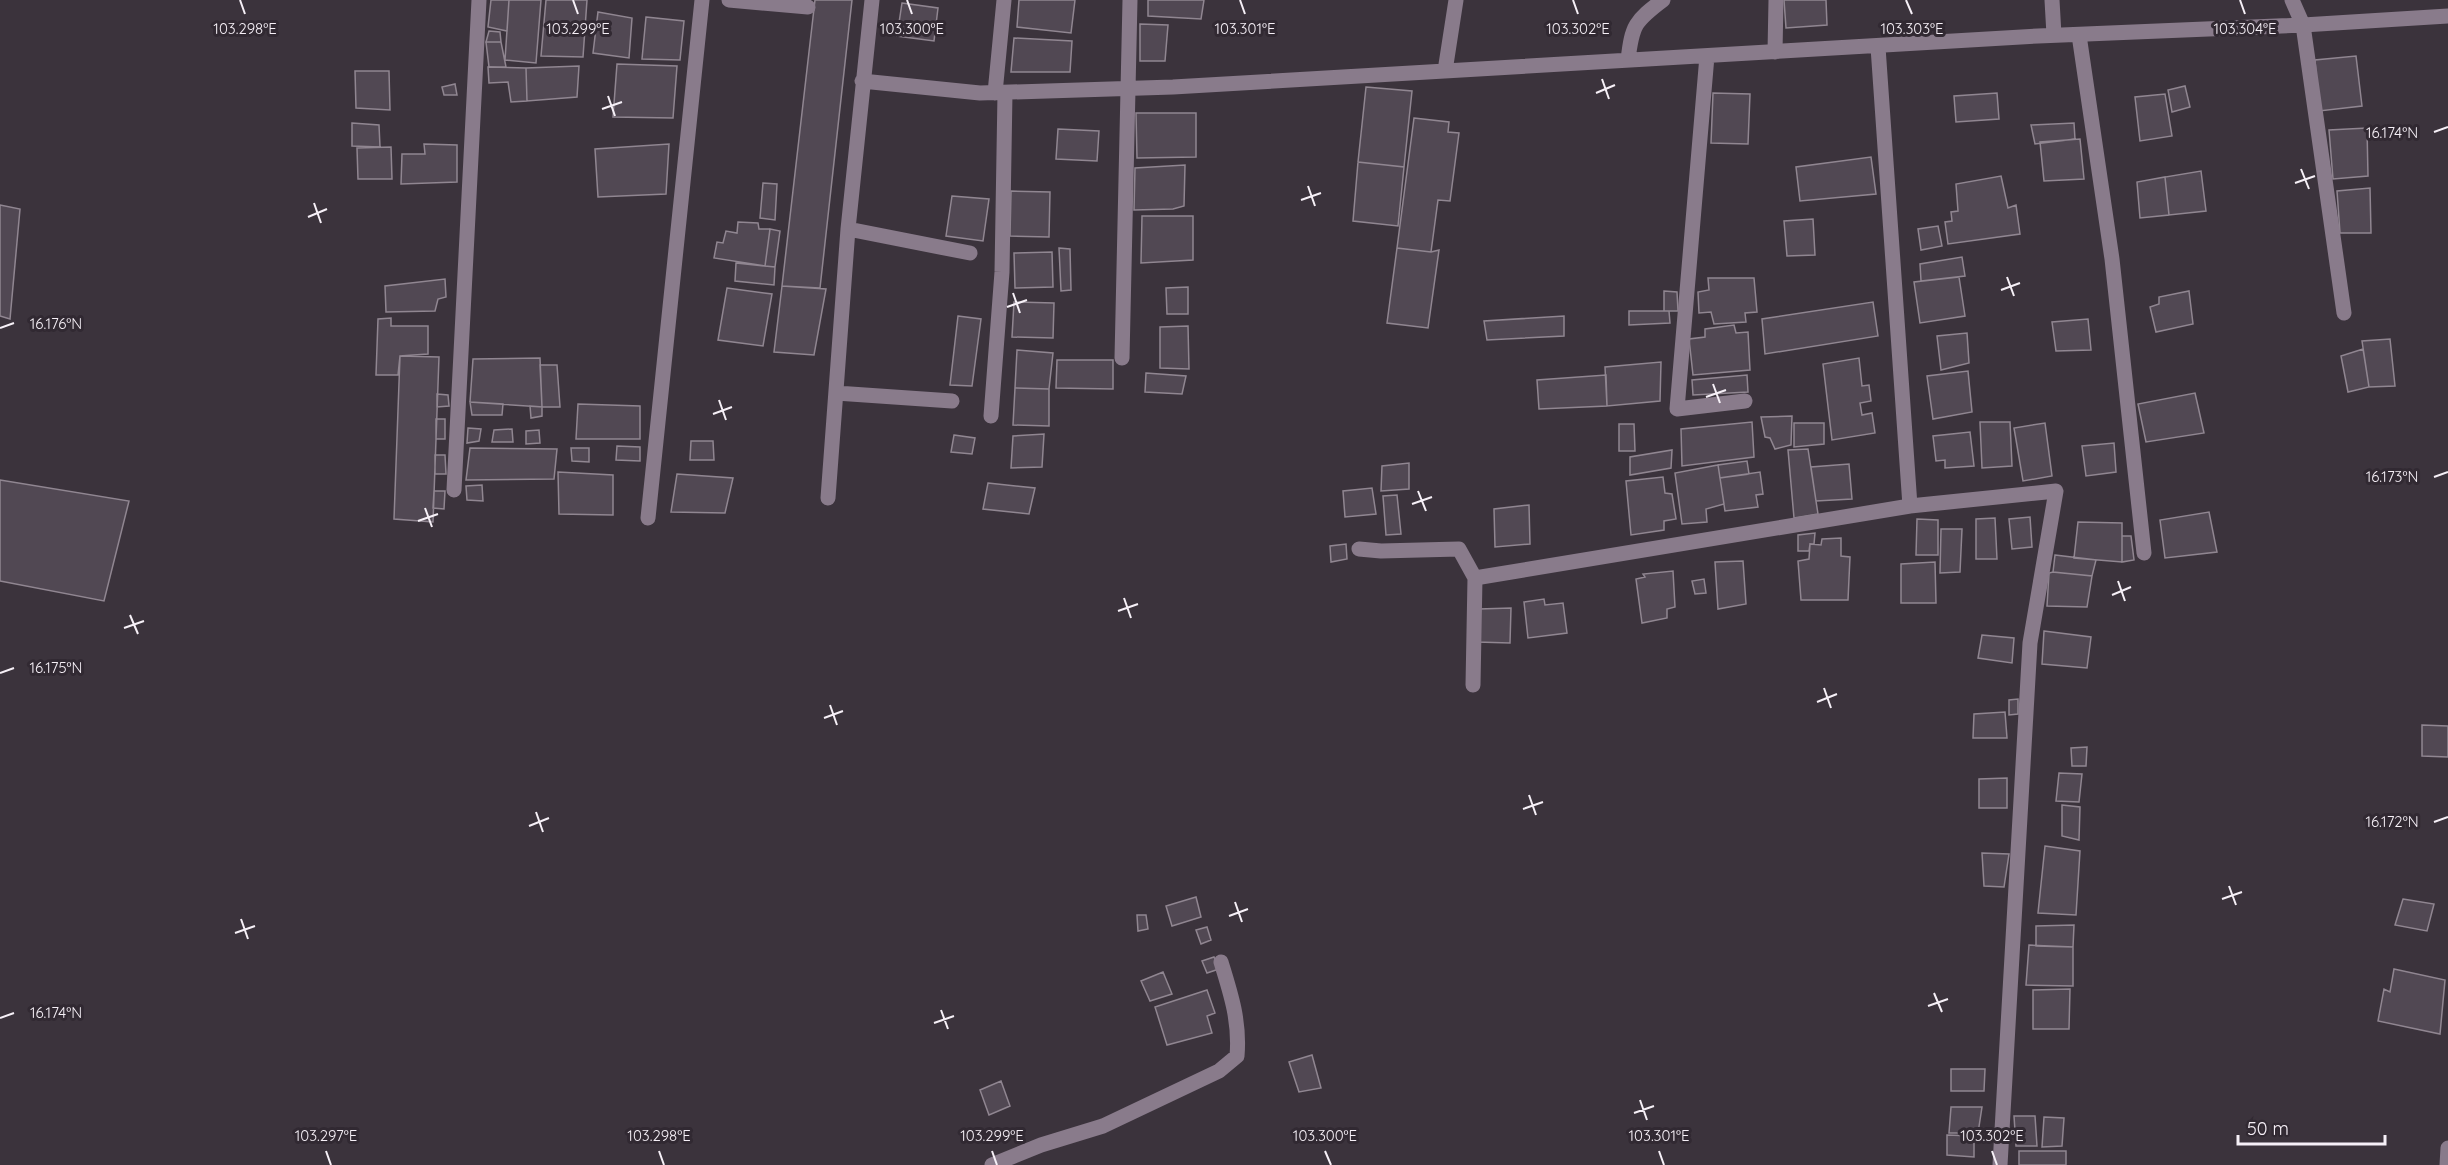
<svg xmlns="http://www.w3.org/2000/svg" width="2448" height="1165" viewBox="0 0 2448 1165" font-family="Quicksand,sans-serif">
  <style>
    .building { fill: #514853; stroke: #908691; stroke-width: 1.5 }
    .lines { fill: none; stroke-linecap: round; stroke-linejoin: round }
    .minor { stroke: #897b8b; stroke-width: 15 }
    .ticks { fill: none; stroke: #f6f0f7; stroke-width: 2 }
    .ticks-label { font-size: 15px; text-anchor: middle; fill: #f6f0f7; stroke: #312932; stroke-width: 6; stroke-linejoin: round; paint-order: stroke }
  </style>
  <rect width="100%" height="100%" fill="#3b333c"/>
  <path class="building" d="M491,0H509L507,31L488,27Z
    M509,0H541L536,63L505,60Z
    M546,0H587L583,57L541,56Z
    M815,0H852L820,288L782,286Z
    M1019,0H1075L1071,33L1017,27Z
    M1148,0H1204L1201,19L1148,16Z
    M1784,0H1826L1827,25L1786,28Z
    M902,3L938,8L934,41L897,36Z
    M598,12L632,18L629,58L593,53Z
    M646,17L684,21L680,60L642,59Z
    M1140,24L1168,25L1165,61H1140Z
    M489,31L500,32L501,42H486Z
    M1014,38L1072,41L1070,72H1011Z
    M486,42H501L506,67H489Z
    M2356,56L2362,106L2319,111L2315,60Z
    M617,64L677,66L673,118L613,117Z
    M579,66L577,97L527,101L526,68Z
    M488,67L526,68L527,101L511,102L508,82L489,83Z
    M355,71H389L390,110L356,108Z
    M455,84L457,95H444L442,87Z
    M2185,86L2190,107L2172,112L2168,90Z
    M1366,87L1412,91L1404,167L1358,162Z
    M1713,93L1750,94L1748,144L1711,143Z
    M1997,93L1999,119L1956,122L1954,96Z
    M2165,94L2172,136L2140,141L2135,97Z
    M1136,113H1196V157L1137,158Z
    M1414,118L1449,122L1448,132L1459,133L1450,201L1438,200L1431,252L1397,248Z
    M352,123L379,125L380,147L352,146Z
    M2074,123L2075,139L2035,144L2031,125Z
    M2367,128L2368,176L2333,179L2329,130Z
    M1058,129L1099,131L1097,161L1056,159Z
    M2080,139L2084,179L2044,181L2040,142Z
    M424,144L457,145V182L401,184L402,154H425Z
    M669,144L666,194L598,197L595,149Z
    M391,147L392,179H358L357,148Z
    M1871,157L1876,194L1800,201L1796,167Z
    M1358,162L1404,167L1398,226L1353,221Z
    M1185,165L1184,206L1173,209L1134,210L1135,168Z
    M2201,171L2206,211L2169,215L2165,177Z
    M2001,176L2008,208L2016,205L2020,234L1948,244L1945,222L1952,221L1951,212L1958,211L1956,184Z
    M2165,177L2169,215L2140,218L2137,182Z
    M763,183L777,184L775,220L760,218Z
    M2370,188L2371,233H2340L2337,191Z
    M1011,191L1050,192L1049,237L1010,236Z
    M952,196L989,199L983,241L946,236Z
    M0,205L20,209L10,319L0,316Z
    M1142,216H1193V260L1141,263Z
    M1813,219L1815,255L1787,256L1784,221Z
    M738,222L758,223L759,229H770L765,266L714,258L717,242L723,243L726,231L737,233Z
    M1938,226L1942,246L1921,250L1918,229Z
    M770,229L780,231L775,267L765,266Z
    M1059,248L1070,249L1071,290L1061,291Z
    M1397,248L1431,252L1439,250L1428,328L1387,323Z
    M1052,252L1053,287L1015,288L1014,253Z
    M1962,257L1965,276L1921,281L1920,264Z
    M736,263L775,267L774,285L735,281Z
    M1959,277L1965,316L1920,323L1914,282Z
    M1708,278H1754L1757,312L1745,313L1746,322L1714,324L1711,312L1699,313L1698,292L1709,290Z
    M445,279L446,297L438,299L435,311L386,312L385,286Z
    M782,286L826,289L814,355L774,352Z
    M1188,287V314H1167L1166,288Z
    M727,288L772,294L763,346L718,340Z
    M1664,291L1677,292L1678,311H1664Z
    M2189,291L2193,324L2156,332L2150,307L2159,304V297Z
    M1014,302L1054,303L1053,338L1012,337Z
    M1873,302L1878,336L1765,354L1762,319Z
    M1629,311H1669L1670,323L1629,325Z
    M958,316L981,319L972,386L950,385Z
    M1564,316V336L1487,340L1484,321Z
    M391,318V326H428V354L400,356L398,375H376L378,319Z
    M2088,319L2091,350L2056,351L2052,322Z
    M1734,325L1736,333L1748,332L1750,370L1693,375L1689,339L1705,337V329Z
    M1188,326L1189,369L1160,368V327Z
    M1967,333L1969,363L1941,370L1937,336Z
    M2390,339L2395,386L2369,387L2362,341Z
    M2363,349L2369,387L2348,392L2341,356Z
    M1017,350L1053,353L1049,389L1015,388Z
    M400,356L439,357L433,522L394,519Z
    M540,358L542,407L470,402L473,359Z
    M1859,358L1862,386L1869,385L1871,401L1860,403L1862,415L1872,413L1875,433L1832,440L1823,364Z
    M1057,360H1113V389L1056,388Z
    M1661,362L1660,401L1607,406L1605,367Z
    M540,365H557L560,407H542Z
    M1968,371L1972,412L1933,419L1927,376Z
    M1146,373L1186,376L1182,394L1145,392Z
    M1606,375L1607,406L1539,409L1537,380Z
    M1747,375L1748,392L1693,395L1692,380Z
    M1015,388L1049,389V426L1013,425Z
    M2195,393L2204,433L2146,442L2138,404Z
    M437,394L448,395L449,406L437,407Z
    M470,402L503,404L502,415H472Z
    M578,404L640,406V439H576Z
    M530,406L542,407V416L531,418Z
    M1792,416L1791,445L1775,449L1770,438L1765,437L1761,417Z
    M436,419H445V439H436Z
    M1752,422L1754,457L1682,466L1681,429Z
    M1980,422H2010L2012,466L1982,468Z
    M1794,423H1824V444L1794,447Z
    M2045,423L2052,476L2023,481L2014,428Z
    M1619,424H1634L1635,451H1619Z
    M468,428L481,429L479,441L467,443Z
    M512,429L513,442H492L494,430Z
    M539,430L540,443L526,444V431Z
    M1970,432L1974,466L1945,468V460L1936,461L1933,436Z
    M1044,434L1042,467L1011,468L1013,436Z
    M954,435L975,438L972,454L951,452Z
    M691,441H713L714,460H690Z
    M2114,443L2116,472L2086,476L2082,446Z
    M617,446L640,447V461L616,460Z
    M470,448L557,449L554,479L466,480Z
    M571,448H589V462L572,461Z
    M1808,449L1818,514L1794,518L1788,450Z
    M1672,450L1671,468L1630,475V457Z
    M435,455H445L446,474H435Z
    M1747,461L1749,474L1720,478L1718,465Z
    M1409,463V489L1381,491L1382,466Z
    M1849,464L1852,499L1816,501L1811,467Z
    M1718,465L1724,504L1706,509L1707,522L1682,524L1675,473Z
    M558,472L613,475V515L559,514Z
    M1760,472L1763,494L1756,495L1758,507L1725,511L1720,478Z
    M677,474L733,478L725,513L671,512Z
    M1663,477L1665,493L1672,494L1676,519L1664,521V530L1631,535L1626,481Z
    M0,480L129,501L104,601L0,581Z
    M988,483L1035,488L1029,514L983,509Z
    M482,485L483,501L467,500L466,486Z
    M1372,488L1376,514L1345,517L1343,491Z
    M434,491H445L444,509L433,508Z
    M1397,495L1401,534L1386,535L1383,496Z
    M1529,505L1530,544L1495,547L1494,509Z
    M2209,512L2217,552L2165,558L2160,520Z
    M2030,517L2032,547L2012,549L2009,519Z
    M1995,518L1997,559H1976V519Z
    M1917,519L1938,520V555H1916Z
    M2078,522L2122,523V562L2074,558Z
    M1941,529H1962L1960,572L1940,573Z
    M1815,533L1814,544H1810L1809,551H1798V535Z
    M2122,536H2131L2134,560L2122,562Z
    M1841,538V556L1850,557L1848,600H1801L1798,561L1809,559L1810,544L1821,545L1822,539Z
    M1346,544L1347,559L1331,562L1330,546Z
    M2055,555L2096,560L2092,576L2053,572Z
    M1743,561L1746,604L1718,609L1715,562Z
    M1935,562L1936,603H1901V564Z
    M1673,571L1675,607L1667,609V618L1642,623L1636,579L1645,577L1643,574Z
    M2053,572L2092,576L2087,607L2047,606L2049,573Z
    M1704,579L1706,593L1695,594L1692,581Z
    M1544,599L1545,605L1563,603L1567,633L1528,638L1524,602Z
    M1511,608L1510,643L1477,642L1479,609Z
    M2044,631L2091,637L2087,668L2042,664Z
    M1982,635L2014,638L2012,663L1978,658Z
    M2018,699V714L2009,715V700Z
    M2005,712L2007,738H1973L1974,714Z
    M2422,725L2448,726V757L2422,756Z
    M2087,747L2086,766H2072L2071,748Z
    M2059,773L2082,774L2079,802L2056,801Z
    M2007,778V808H1979V779Z
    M2062,805L2080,807L2079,840L2062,836Z
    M2045,846L2080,851L2076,915L2038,913Z
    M1982,853L2009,854L2004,887L1984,886Z
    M1196,897L1201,917L1172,926L1166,906Z
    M2403,899L2434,904L2427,931L2395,925Z
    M1137,915H1146L1148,929L1138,931Z
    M2074,925L2073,947L2036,946V926Z
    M1207,927L1211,940L1201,944L1196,930Z
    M2029,945L2073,947V986L2026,985Z
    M1214,957L1219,969L1207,973L1202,961Z
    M2394,969L2445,980L2440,1034L2378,1021L2384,989L2390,992Z
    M1163,972L1172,994L1150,1001L1141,981Z
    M2070,989L2069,1029H2033V990Z
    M1207,990L1215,1013L1207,1016L1212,1033L1167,1045L1155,1007Z
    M1312,1055L1321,1088L1299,1092L1289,1062Z
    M1951,1069H1985L1984,1091H1951Z
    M1001,1081L1010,1106L989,1115L980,1090Z
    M1951,1107H1982L1978,1133H1949Z
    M2014,1116H2035L2037,1146H2016Z
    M2044,1117L2064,1118L2062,1146L2042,1147Z
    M1947,1135L1974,1136V1157L1947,1155Z
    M2019,1151H2066V1165H2019Z"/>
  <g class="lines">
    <path class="minor" d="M729,0L808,7
      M2052,0L2054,35
      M2292,0L2303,25L2344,313
      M2079,35L2112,259L2144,553
      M1878,47L1910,506L2056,491L2030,643L2000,1165
      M1775,52L1776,0
      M1707,56L1677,409L1745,401
      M1628,60C1632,25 1635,21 1663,0
      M1445,71L1456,0
      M862,81L980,93L1173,87L2038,36L2303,25L2448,16
      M995,93L1004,0
      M848,229L970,253
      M1122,358L1130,0
      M836,393L952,401
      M991,416L1002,272L1005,93
      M454,490L479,0
      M828,498L848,229L872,0
      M648,518L702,0
      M1359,549L1381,551L1459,549L1475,578L1910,506
      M1473,685L1475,578
      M992,1165L1041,1145L1103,1126L1219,1071L1237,1056C1240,1022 1231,994 1221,962
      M2447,1165L2448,1148"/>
  </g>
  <path class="ticks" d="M240,0L245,14M573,0L578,14M907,0L912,14M1240,0L1245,14M1573,0L1578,14M1906,0L1912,14M2240,0L2245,14M1602,79L1609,99M1596,93L1615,85M608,96L615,116M602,109L622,102M2434,132L2448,127M2301,169L2309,189M2295,183L2315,176M1308,186L1315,206M1301,200L1321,193M314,203L321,223M308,217L327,209M2007,277L2014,296M2001,290L2020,283M1013,293L1020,313M1007,307L1027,300M0,328L14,323M1713,384L1720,403M1706,397L1726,390M719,400L726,420M713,414L732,407M2434,477L2448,472M1418,491L1426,511M1412,504L1432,497M425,508L432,527M418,521L438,514M2118,581L2125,601M2112,595L2131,587M1124,598L1131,618M1118,611L1138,604M130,615L138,634M124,628L144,621M0,673L14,668M1824,688L1831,708M1817,702L1837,694M830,705L837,725M824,718L843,711M1529,795L1536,815M1523,809L1543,802M536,812L543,832M2434,822L2448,817M529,826L549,818M2229,886L2236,905M2222,899L2242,892M1235,902L1242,922M1229,916L1248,909M241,919L248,939M235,933L255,926M1934,993L1942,1012M1928,1006L1948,999M941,1010L948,1029M0,1018L14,1013M934,1023L954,1016M1640,1100L1647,1120M1634,1113L1654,1106M326,1151L331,1165M659,1151L664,1165M992,1151L997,1165M1325,1151L1331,1165M1659,1151L1664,1165M1992,1151L1997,1165"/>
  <g class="ticks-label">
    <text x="245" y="34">103.298°E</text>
    <text x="578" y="34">103.299°E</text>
    <text x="912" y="34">103.300°E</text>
    <text x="1245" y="34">103.301°E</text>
    <text x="1578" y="34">103.302°E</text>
    <text x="1912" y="34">103.303°E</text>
    <text x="2245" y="34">103.304°E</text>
    <text x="2392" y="138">16.174°N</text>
    <text x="56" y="329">16.176°N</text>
    <text x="2392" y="482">16.173°N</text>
    <text x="56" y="673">16.175°N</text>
    <text x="2392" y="827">16.172°N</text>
    <text x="56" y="1018">16.174°N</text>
    <text x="326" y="1141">103.297°E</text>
    <text x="659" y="1141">103.298°E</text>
    <text x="992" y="1141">103.299°E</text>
    <text x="1325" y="1141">103.300°E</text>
    <text x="1659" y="1141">103.301°E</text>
    <text x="1992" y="1141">103.302°E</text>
  </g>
  <path d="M2238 1135v9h147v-9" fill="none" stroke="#f6f0f7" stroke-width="3"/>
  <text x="2247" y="1135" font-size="18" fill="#f6f0f7" stroke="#312932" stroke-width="4.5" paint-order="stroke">50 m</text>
</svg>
